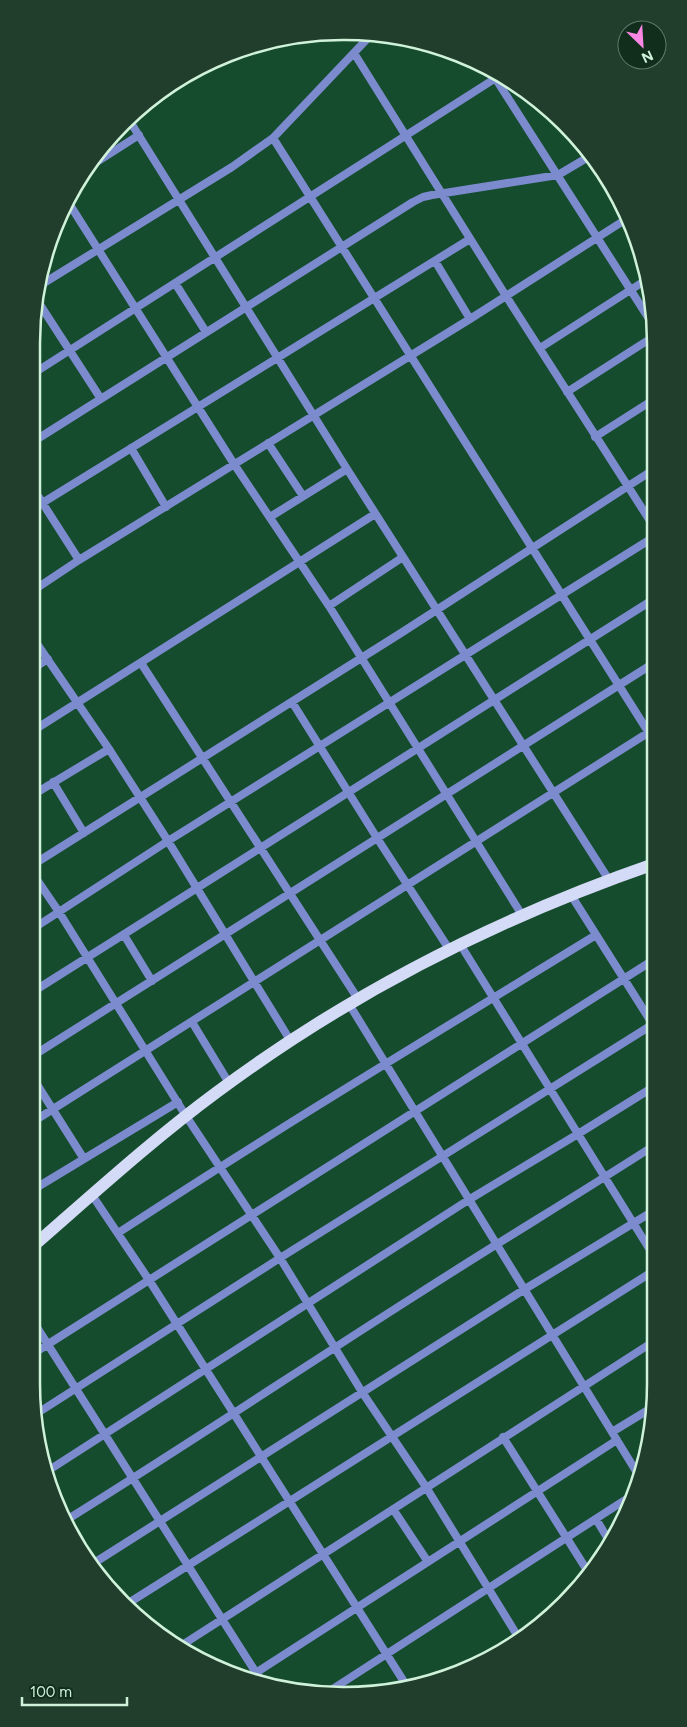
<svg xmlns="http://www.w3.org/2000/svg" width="687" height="1727" viewBox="0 0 687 1727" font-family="Figtree,sans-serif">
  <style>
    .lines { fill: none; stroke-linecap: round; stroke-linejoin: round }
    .street { stroke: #7c8ace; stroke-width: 8 }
    .primary { stroke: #d4dbf7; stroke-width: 12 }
    .rim { fill: none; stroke: #d0f2da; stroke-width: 2.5 }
  </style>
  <rect width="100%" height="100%" fill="#164c2e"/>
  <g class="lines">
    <path class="street" d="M354,53L506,296L654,527
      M492,73L653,325
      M131,123L347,469L609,880
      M273,138L654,741
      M89,167L139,135
      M70,205L234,464L329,606L522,915
      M435,261L470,319
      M175,283L206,332
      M39,286L232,167L273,138L368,38
      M37,300L101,399
      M540,348L646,280
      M31,375L499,76
      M567,392L653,337
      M595,437L653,400
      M31,443L413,202L423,197L432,195L558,175L590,156
      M268,443L303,496
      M131,448L166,507
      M31,485L79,560
      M31,510L470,239
      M270,517L347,469
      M31,592L79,560L470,319L628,218
      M329,606L403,557
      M31,635L109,749L168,841L290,1040
      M141,663L358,999
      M31,670L48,659
      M292,702L377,838L449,949
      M31,732L375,514
      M53,782L84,833
      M31,796L109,749
      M31,866L401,633L653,470
      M31,871L59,912L186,1116L280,1258L362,1392L426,1487L520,1640
      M571,895L655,1028
      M31,930L168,841L654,537
      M124,935L152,981
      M460,944L655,1258
      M31,993L654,599
      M349,1004L639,1476
      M192,1022L229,1083
      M31,1057L654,663
      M31,1075L84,1159
      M31,1123L654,729
      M31,1191L178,1102
      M92,1195L149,1280L408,1688
      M118,1233C275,1130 436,1033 596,935
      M31,1318L260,1679
      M31,1355L655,959
      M36,1414L280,1258L655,1023
      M612,1432L653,1407
      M503,1437L590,1575
      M46,1472L470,1199L578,1134L655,1086
      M393,1509L428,1562
      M68,1519C185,1446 299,1370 415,1296C494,1245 576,1196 655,1145
      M596,1519L608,1539
      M94,1563L525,1289L655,1210
      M127,1604L655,1270
      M179,1647L656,1340
      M251,1676L617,1440
      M328,1692L628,1498"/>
    <path class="primary" d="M31,1248C92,1195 152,1140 217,1092C350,993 498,918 654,864"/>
  </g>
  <path d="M0 0H687V1727H0ZM343 40H344A303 303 0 0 1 647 343V1384A303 303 0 0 1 344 1687H343A303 303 0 0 1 40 1384V343A303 303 0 0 1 343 40Z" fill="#203e2b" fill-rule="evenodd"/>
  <path class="rim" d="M343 40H344A303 303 0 0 1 647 343V1384A303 303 0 0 1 344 1687H343A303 303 0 0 1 40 1384V343A303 303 0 0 1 343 40Z"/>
  <g transform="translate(642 45) rotate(155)"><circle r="24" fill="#112e1c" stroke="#5d7c68"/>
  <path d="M0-4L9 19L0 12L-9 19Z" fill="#fb87e5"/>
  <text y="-8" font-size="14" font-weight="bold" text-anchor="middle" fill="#d0f2da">N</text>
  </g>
  <path d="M22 1697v8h105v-8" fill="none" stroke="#d0f2da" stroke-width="2.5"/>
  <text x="30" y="1697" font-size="15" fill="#d0f2da" stroke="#112e1c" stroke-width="4" paint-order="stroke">100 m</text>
</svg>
